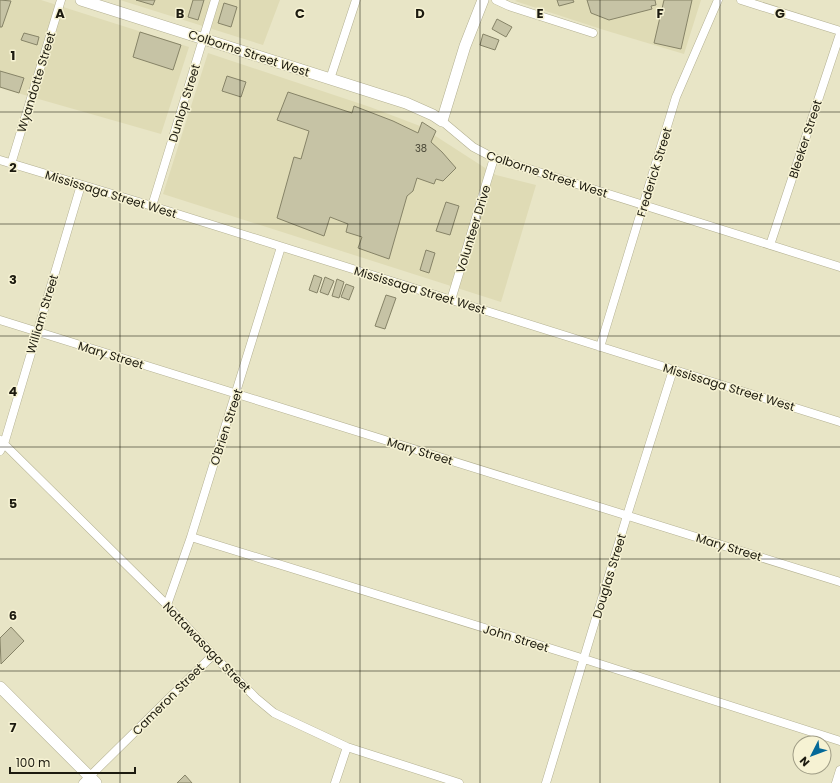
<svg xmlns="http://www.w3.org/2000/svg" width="840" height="783" viewBox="0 0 840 783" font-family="Poppins,sans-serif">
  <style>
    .built { fill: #dfdbb5 }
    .building { fill: #c6c3a5; stroke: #868367 }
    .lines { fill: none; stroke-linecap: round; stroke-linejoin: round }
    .minor-casing { stroke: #b3b092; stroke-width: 9 }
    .major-casing { stroke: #b3b092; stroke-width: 12 }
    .minor { stroke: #fff; stroke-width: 8 }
    .major { stroke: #fff; stroke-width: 11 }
    .grid { fill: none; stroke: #1c1a0f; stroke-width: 1; stroke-opacity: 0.55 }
    .labels { text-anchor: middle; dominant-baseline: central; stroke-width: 3; stroke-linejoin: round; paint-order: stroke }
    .number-label { font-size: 10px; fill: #464434 }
    .street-label { font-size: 12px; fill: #1c1a0f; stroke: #f6f2d3 }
    .grid-label { font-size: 13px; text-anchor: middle; font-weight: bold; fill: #1c1a0f; stroke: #f6f2d3; stroke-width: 3; stroke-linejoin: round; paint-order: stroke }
  </style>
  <rect width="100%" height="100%" fill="#e8e5c6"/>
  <path class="built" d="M0,0H41L189,47L161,134L0,88Z
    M120,0H280L263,45Z
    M517,0H701L684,54L604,30L515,1Z
    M208,53L370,107L420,126L496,175L536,185L501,302L163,194Z"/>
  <path class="building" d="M0,0L11,1L2,27H0Z
    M136,0H155L153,5Z
    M193,0H204L198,20L188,17Z
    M557,0H573L574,2L559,6Z
    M587,0H655L656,5L651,6L652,9L609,20L591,13Z
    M664,0H692L681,49L654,43Z
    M224,3L237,7L231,27L218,23Z
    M497,19L512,27L506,37L492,29Z
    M140,32L181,45L173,70L133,57Z
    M24,33L39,37L37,45L21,40Z
    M483,34L499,40L495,50L480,45Z
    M0,71L24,78L19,93L0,87Z
    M227,76L246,82L241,97L222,91Z
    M288,92L352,113L354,106L393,121L418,133L422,122L436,131L431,142L442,152L456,168L443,181L436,179L434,184L417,178L413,191L407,196L389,259L358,248L362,237L346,232L348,224L330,217L324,236L277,218L294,157L301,159L309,131L277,120Z
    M446,202L459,206L450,235L436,231Z
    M426,250L435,253L429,273L420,270Z
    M314,275L322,278L317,293L309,290Z
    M325,277L334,281L328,295L320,292Z
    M337,279L344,282L339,298L332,296Z
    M346,284L354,287L349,300L341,297Z
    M386,295L396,298L385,329L375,326Z
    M11,627L24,641L1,664L0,638Z
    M185,775L192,783H177Z"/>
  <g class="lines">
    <defs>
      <path id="minor" d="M496,0L509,6L593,33
        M741,0L840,31
        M330,79L356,0
        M442,121L473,147L494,158L840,267
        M0,160L152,206L840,422
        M11,164L61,0
        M152,206L215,0
        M770,245L840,34
        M451,300L494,158
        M0,320L840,582
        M600,347L676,97L718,0
        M0,440L167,605L213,655L256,698L274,713L347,747L459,783
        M0,451L4,444L81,185
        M191,537L578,657L840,741
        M167,605L191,537L281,247
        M83,783L213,655
        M335,783L347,747
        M546,783L630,506L673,370
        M836,783L840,770"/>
      <path id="major" d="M81,0L406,103L433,115L442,121L465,46L483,0
        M0,687L96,783"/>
    </defs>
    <use href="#minor" class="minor-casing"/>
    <use href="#major" class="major-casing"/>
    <use href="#minor" class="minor"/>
    <use href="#major" class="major"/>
  </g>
  <path class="grid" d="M120,0V783M240,0V783M360,0V783M480,0V783M600,0V783M720,0V783M0,112H840M0,224H840M0,336H840M0,447H840M0,559H840M0,671H840"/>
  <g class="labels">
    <g class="number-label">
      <text x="421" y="148">38</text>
    </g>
    <g class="street-label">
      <text transform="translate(249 53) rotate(18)">Colborne Street West</text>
      <text transform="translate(36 82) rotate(-73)">Wyandotte Street</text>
      <text transform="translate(184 103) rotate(-73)">Dunlop Street</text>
      <text transform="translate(805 139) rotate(-72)">Bleeker Street</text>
      <text transform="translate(654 172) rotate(-73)">Frederick Street</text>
      <text transform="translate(547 174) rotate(18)">Colborne Street West</text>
      <text transform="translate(111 194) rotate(17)">Mississaga Street West</text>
      <text transform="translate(473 229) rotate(-73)">Volunteer Drive</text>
      <text transform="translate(420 290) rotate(17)">Mississaga Street West</text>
      <text transform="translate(42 314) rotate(-73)">William Street</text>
      <text transform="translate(111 355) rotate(17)">Mary Street</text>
      <text transform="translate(729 387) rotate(17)">Mississaga Street West</text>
      <text transform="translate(226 427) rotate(-72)">O'Brien Street</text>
      <text transform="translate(420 451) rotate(17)">Mary Street</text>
      <text transform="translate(729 547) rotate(17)">Mary Street</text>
      <text transform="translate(609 576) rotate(-73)">Douglas Street</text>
      <text transform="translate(516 638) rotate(17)">John Street</text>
      <text transform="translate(207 647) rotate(46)">Nottawasaga Street</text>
      <text transform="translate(168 699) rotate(-45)">Cameron Street</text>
    </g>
  </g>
  <g class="grid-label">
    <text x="60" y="18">A</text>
    <text x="180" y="18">B</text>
    <text x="300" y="18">C</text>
    <text x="420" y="18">D</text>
    <text x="540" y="18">E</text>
    <text x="660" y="18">F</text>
    <text x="780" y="18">G</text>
    <text x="13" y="60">1</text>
    <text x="13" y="172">2</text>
    <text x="13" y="284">3</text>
    <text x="13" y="396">4</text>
    <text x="13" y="508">5</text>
    <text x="13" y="620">6</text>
    <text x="13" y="732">7</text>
  </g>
  <g transform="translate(812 755) rotate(228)"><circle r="19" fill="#f6f2d3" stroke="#9f9c85"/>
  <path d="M0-3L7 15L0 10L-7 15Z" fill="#046998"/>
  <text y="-6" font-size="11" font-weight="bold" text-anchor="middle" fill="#1c1a0f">N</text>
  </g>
  <path d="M10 767v6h125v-6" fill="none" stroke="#1c1a0f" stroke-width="2"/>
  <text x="16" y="767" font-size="12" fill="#1c1a0f" stroke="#f6f2d3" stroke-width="3" paint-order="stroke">100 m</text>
</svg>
